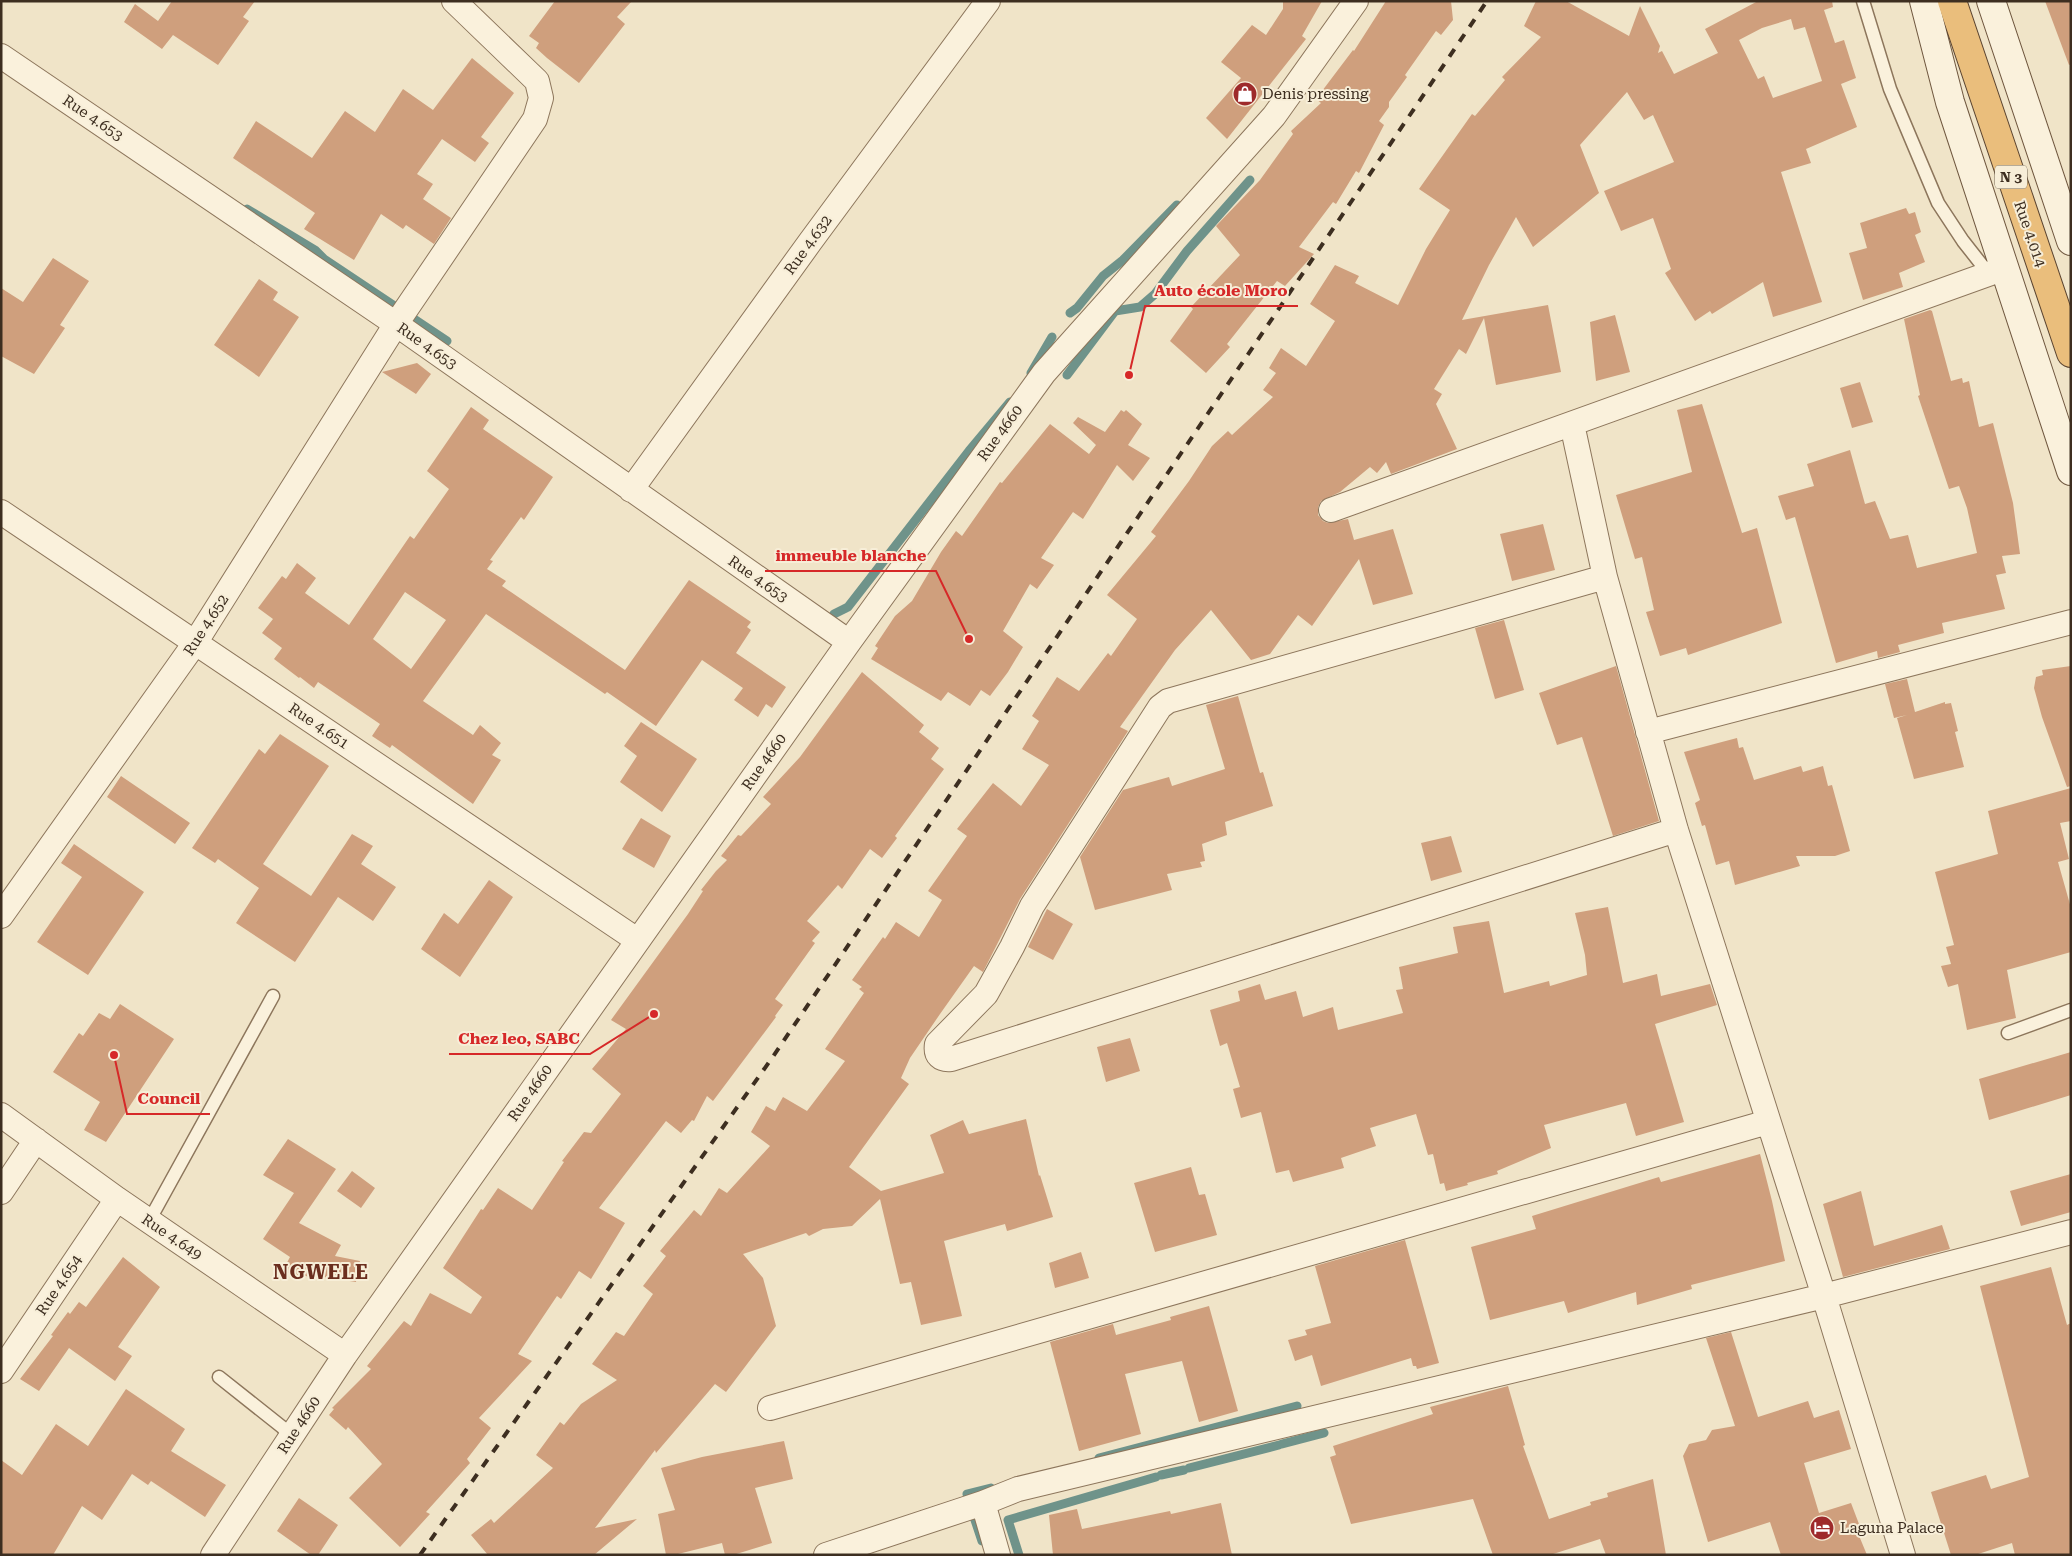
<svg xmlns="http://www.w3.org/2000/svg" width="2072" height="1556" viewBox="0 0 2072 1556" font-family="'Roboto Serif',serif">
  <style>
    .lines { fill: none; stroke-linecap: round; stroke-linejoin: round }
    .stream { stroke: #6f938a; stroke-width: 9 }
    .building { fill: #cf9f7d; fill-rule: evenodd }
    .service-casing { stroke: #8d765c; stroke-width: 15 }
    .minor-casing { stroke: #8d765c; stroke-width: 26 }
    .secondary-casing { stroke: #6f573f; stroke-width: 30 }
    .trunk-casing { stroke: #5b4430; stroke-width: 30 }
    .service { stroke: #faf1dc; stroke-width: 12 }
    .minor { stroke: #faf1dc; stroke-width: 24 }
    .secondary { stroke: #faf1dc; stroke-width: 28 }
    .trunk { stroke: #eabe7c; stroke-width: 28 }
    .rail { stroke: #3d2e20; stroke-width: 4; stroke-dasharray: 9 9; stroke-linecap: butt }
    .labels { text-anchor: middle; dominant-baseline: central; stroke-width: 4; stroke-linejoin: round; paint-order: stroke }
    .shield { fill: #f7eed8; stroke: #756857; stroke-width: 1 }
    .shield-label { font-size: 14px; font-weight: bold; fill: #3d2e20 }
    .poi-label { font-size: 15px; fill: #3d2e20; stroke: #f7eed8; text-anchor: start }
    .street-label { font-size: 15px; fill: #3d2e20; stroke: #f7eed8 }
    .district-label { font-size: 20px; font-weight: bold; letter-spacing: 1px; fill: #6b2e1e; stroke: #f7eed8 }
    .leader { fill: none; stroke: #d62828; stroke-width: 2 }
    .callout-dot { fill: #d62828; stroke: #f7eed8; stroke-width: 2 }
    .callout-label { font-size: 16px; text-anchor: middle; font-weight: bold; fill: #d62828; stroke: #f7eed8; stroke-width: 4; stroke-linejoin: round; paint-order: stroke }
  </style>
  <rect width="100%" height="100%" fill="#f0e4c8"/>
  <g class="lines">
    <path class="stream" d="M247,209L315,250L324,259L447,341
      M1070,313L1077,308L1103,276L1123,260L1177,205
      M1031,373L1052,337
      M1067,375L1115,311L1140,307L1155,294L1187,251L1250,180
      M834,614L848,607L969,451L1010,402
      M1282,1444L1324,1433
      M1099,1458L1297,1406
      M1189,1468L1279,1445
      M1161,1475L1184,1470
      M970,1504L967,1494L991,1488
      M971,1508L982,1541
      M1019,1555L1008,1520L1156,1477"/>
  </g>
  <path class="building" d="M172,1H255L243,17L249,21L218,65L173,35L162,49L124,22L135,4L158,21Z
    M555,1H632L617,17L625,24L579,83L547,58L536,48L539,43L529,36Z
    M1283,1H1322L1302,36L1306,39L1227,139L1206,118L1241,78L1221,62L1252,25L1266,35L1283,9Z
    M1386,1H1451L1453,20L1441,35L1436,31L1405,75L1407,77L1389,102V107L1379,121L1384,125L1359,173L1356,171L1336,204L1333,202L1299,247L1314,254L1285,286L1277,281L1227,344L1230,347L1206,373L1170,341L1193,309L1191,307L1240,255L1216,226L1260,180L1293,134L1291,131L1321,103L1316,99L1353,50L1354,51Z
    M1536,1H1566L1629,36L1640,6L1660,46L1658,53L1662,51L1674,74L1718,53L1705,29L1758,1H1832L1833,7L1824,10L1835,43L1844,40L1856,78L1841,84L1857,127L1806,149L1811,163L1781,172L1822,302L1773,317L1763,282L1712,314L1710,311L1695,321L1665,273L1671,269L1653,218L1621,231L1604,191L1674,162L1653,115L1644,120L1627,92L1580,145L1599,193L1533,247L1516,217L1489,265L1462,320L1548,305L1561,372L1496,385L1484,318L1466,354L1459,349L1434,389L1442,394L1436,404L1457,449L1391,474L1386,462L1377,473L1370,467L1340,492L1321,501L1318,507V515L1323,521L1328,523L1348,519L1354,540L1393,529L1413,594L1373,605L1359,559L1312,626L1298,615L1270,654L1251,660L1211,610L1175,650L1120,727L1128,731L1020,899L983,972L974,966L940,1014L910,1058L901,1078L909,1084L849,1167L881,1191L944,1173L930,1135L963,1120L969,1134L1026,1119L1039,1176L1040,1175L1053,1217L1007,1231L1005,1224L944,1241L962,1316L921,1325L911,1282L900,1284L880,1199L852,1226L823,1229L809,1236L806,1233L743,1254L763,1278L776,1326L726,1392L715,1384L656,1453L655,1450L595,1528L637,1519L594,1555H488L471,1535L491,1519L494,1523L553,1468L536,1455L560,1422L564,1425L581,1404L617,1380L592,1364L616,1332L624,1336L653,1294L643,1286L666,1256L660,1251L694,1210L701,1216L719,1188L727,1193L770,1146L751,1132L766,1106L775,1111L783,1097L807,1111L845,1061L825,1049L864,993L859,989L862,987L852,980L883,937L885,939L896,922L919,937L942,900L928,891L967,836L957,829L993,783L1021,806L1049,765L1022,749L1039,721L1032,716L1057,677L1079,691L1108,653L1111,656L1137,619L1107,595L1156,536L1151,532L1189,481L1212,446L1228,431L1232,435L1273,397L1263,390L1276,373L1269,368L1281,348L1306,366L1335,321L1310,304L1335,265L1359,276L1355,283L1398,305L1426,249L1450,210L1419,189L1472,114L1475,116L1505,80L1502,77L1541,37L1524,26ZM1791,19L1794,30L1805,27L1822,81L1773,98L1764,76L1758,79L1739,40L1762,28Z
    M2045,1H2071V64L2069,65Z
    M472,58L514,93L481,137L489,143L475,162L442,139L417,174L433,184L423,199L451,218L434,244L406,225L403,229L381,214L354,260L304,229L315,213L233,158L256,121L312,158L345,111L375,132L403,89L433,110Z
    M1906,208L1909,214L1915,212L1921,232L1915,235L1925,262L1899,273L1903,287L1863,300L1849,253L1867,248L1860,223Z
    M53,258L89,281L60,325L65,328L34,374L1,356V288L23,302Z
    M259,279L278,292L273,300L299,317L259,377L214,345Z
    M1930,310L1932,311L1951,381L1962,378L1963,383L1969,381L1979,427L1993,423L2013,503L2020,554L2002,556L2006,573L1996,575L2005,609L1942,623L1944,633L1898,645L1900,652L1878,658L1877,651L1836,663L1795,517L1786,520L1778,496L1814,486L1807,464L1850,450L1865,504L1875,501L1890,539L1908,535L1917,568L1977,553L1967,508L1959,486L1949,489L1918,396L1920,395L1904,319Z
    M1615,315L1630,372L1596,381L1590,322Z
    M417,363L431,374L416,394L382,372Z
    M1860,382L1873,422L1852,428L1840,388Z
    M1702,404L1742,533L1757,528L1782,623L1688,655L1686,648L1660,656L1646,612L1654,610L1642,557L1635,559L1616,495L1692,472L1677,410Z
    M471,407L489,420L483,429L553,477L524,520L521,517L490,560L493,561L487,569L506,581L502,586L625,670L689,580L751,622L747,627L751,630L736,653L786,687L772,708L766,704L758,717L734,700L743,688L702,660L656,726L607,692L605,694L486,614L423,701L473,735L480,725L501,743L492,755L501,760L473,804L392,745L390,748L372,736L380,724L318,682L314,688L300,677L299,678L274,659L282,648L262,633L273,619L258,608L282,576L286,579L297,563L316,578L305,593L349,625L410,536L414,539L449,489L427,471ZM405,592L446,620L411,669L373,639Z
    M1121,410L1124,412L1126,410L1142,424L1128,445L1150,458L1133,481L1117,465L1083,519L1073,512L1041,558L1054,565L1037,589L1030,584L1003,631L1023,647L1008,672L990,696L981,690L970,706L948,692L941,701L871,659L878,648L875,646L895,616L912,601L941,552L956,531L962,536L1000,482L1002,483L1050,424L1089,454L1096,445L1073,423L1078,417L1105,432Z
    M1543,524L1555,570L1512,581L1500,534Z
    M1504,620L1524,690L1495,699L1475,628Z
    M1616,666L1659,821L1613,836L1582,737L1557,745L1539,693Z
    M2071,666V786L2067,787L2042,717L2034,688L2036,677L2043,675L2042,670Z
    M862,672L924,725L919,732L939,748L931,759L944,769L895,836L897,838L882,858L870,849L842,889L838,885L807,921L820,932L812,941L815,943L775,999L783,1005L775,1016L776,1017L713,1101L707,1096L694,1121L692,1120L681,1133L666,1121L599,1208L625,1223L591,1279L579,1271L561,1299L557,1296L518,1354L532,1361L479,1418L491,1428L467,1459L470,1463L426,1512L430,1514L400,1547L349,1498L382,1464L348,1427L346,1430L329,1415L334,1409L332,1408L371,1369L367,1366L404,1321L411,1326L430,1293L471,1314L482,1297L443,1268L481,1209L483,1210L498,1188L532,1210L564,1162L562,1161L584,1132L591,1133L621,1094L592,1069L626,1029L611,1020L688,914L703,891L701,890L716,871L727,860L721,856L738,835L741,836L771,804L763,797L800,757Z
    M1907,679L1915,712L1945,702V704L1951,703L1958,731L1955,732L1964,767L1914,779L1897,718L1907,715L1894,718L1885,684Z
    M1238,696L1260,773L1263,772L1273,806L1225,822L1227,835L1202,844L1205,861L1200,862L1202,867L1167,874L1172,890L1095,910L1080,857L1123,790L1169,777L1172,786L1225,769L1206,705Z
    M641,722L697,759L662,812L620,782L637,756L624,746Z
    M280,734L329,766L263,864L311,896L352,834L373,846L361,864L396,887L373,921L338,897L295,962L236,923L259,888L218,859L215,863L192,848L259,749L265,754Z
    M1737,738L1739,748L1743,747L1754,780L1801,766L1803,772L1823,766L1828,786L1832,785L1850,851L1835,856H1796L1800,866L1735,885L1729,861L1716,865L1705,825L1702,826L1695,803L1700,800L1684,752Z
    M121,776L190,823L175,844L107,797Z
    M2071,788V821L2060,823L2069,859L2058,862L2071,908V952L2007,970L2016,1018L1967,1030L1958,984L1948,987L1941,966L1951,964L1946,947L1954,945L1935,872L1998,854L1988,811Z
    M641,818L671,836L654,868L622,849Z
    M1451,836L1462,872L1431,881L1421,843Z
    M74,844L144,892L88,975L37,942L82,877L61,863Z
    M489,880L513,897L460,977L421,949L444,913L458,924Z
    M1608,907L1623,983L1657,974L1661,996L1710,984L1717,1005L1655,1024L1684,1122L1636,1136L1626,1103L1544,1125L1551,1148L1497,1171L1498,1174L1467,1183L1468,1185L1446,1191L1444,1183L1440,1184L1433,1154L1428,1155L1416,1114L1370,1128L1376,1146L1341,1158L1344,1168L1293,1182L1289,1170L1276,1173L1261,1112L1241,1118L1233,1089L1240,1087L1227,1043L1220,1046L1210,1010L1240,1001L1238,991L1260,984L1265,1000L1296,991L1303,1017L1333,1007L1338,1030L1403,1013L1396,990L1403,989L1399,967L1458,953L1453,927L1489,921L1504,993L1549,981L1550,986L1587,975L1585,955L1575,913Z
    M1047,909L1073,924L1053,960L1028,947Z
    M120,1004L174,1039L106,1142L84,1130L100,1102L53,1072L79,1033L83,1036L99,1013L110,1019Z
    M1130,1038L1140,1071L1106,1082L1097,1047Z
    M2071,1052V1095L1989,1120L1979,1079Z
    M288,1139L336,1169L299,1223L341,1245L335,1256L360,1261L356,1282L324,1277L323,1279L282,1272L290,1257L263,1239L294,1193L263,1175Z
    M1760,1154L1772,1201L1785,1261L1691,1285L1692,1289L1637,1305L1636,1292L1568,1313L1564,1301L1490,1320L1471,1247L1536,1229L1532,1216L1659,1177L1661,1182Z
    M1191,1167L1199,1195L1205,1194L1217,1235L1155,1252L1134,1183Z
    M352,1171L375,1188L361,1208L337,1191Z
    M2071,1174V1212L2021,1226L2010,1191Z
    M1861,1191L1874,1246L1942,1225L1950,1249L1843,1277L1823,1204Z
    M1405,1240L1439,1363L1417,1369L1416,1366H1413L1411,1358L1321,1386L1312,1355L1295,1361L1288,1340L1307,1335L1305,1330L1331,1323L1315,1266Z
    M1081,1252L1089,1278L1055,1288L1049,1263Z
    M123,1257L160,1287L118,1347L132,1356L115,1381L69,1348L39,1391L20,1379L53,1336L51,1335L68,1312L70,1314L79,1302L86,1307Z
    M2051,1267L2067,1325L2071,1323V1555H2015L2012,1543L1975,1555H1951L1931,1492L1986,1475L1991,1489L2029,1477L1980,1286Z
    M1209,1306L1238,1411L1199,1422L1182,1361L1125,1374L1141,1434L1079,1451L1050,1342L1113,1324L1116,1335L1171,1320L1170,1317Z
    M1731,1332L1758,1417L1808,1401L1814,1418L1839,1410L1851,1449L1804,1463L1819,1513L1851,1503L1859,1524L1855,1526L1867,1555H1781L1770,1522L1708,1542L1683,1456L1689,1444L1706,1440L1712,1430L1735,1426L1706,1338Z
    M1508,1386L1525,1445L1523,1446L1549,1519L1591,1505L1590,1502L1608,1497L1607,1493L1653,1479L1666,1555H1606L1600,1539L1550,1555H1493L1473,1499L1351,1524L1330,1457L1336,1455L1333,1446L1433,1414L1430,1407Z
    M126,1389L185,1429L171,1451L226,1485L205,1517L151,1481L148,1485L132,1474L102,1520L82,1506L53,1555H1V1460L22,1475L56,1424L88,1446Z
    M784,1441L793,1479L755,1488L772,1543L733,1555H725L722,1543L674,1555H666L658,1514L675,1510L661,1468L702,1457Z
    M299,1498L338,1525L318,1555H311L277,1531Z
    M1221,1503L1232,1555H1053L1049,1515L1077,1509L1082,1529L1170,1511L1171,1514Z"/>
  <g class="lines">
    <defs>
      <path id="service" d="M1863,1L1890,89L1938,203L1963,241L1989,274
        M2008,1033L2071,1010
        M149,1221L273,996
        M219,1377L282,1427L291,1437"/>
      <path id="minor" d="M1,56L396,324L849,642
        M1572,424L1605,577L1676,830L1824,1296L1903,1555
        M631,490L810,242L988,1
        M1331,510L2005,268
        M1,512L637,940
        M1605,577L1168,701L1160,707L1032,906L1012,947L986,994L937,1044C935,1056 941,1060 951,1059L1676,830
        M1648,732L2071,622
        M1,916L195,643L396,324L535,119L541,98L537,81L454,1
        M1,1115L117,1199L345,1355
        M1,1192L36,1140
        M1,1371L117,1199
        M770,1408L1768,1122
        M213,1555L345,1355L849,642L1044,373L1274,116L1356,1
        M826,1555L983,1503
        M998,1555L983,1503L1018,1489L1824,1296L2071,1232"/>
      <path id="secondary" d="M1924,1L1950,102L2071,471
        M1991,1L2071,241"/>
      <path id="trunk" d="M1952,1L2071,353"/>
    </defs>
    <use href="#service" class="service-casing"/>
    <use href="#minor" class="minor-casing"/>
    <use href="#secondary" class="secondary-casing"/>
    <use href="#trunk" class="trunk-casing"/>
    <use href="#service" class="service"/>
    <use href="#minor" class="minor"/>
    <use href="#secondary" class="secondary"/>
    <use href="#trunk" class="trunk"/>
    <path class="rail" d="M420,1555L772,1058L1487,1"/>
  </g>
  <defs>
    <symbol id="shop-disc" viewBox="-11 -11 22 22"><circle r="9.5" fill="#9e2a2b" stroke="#f7eed8"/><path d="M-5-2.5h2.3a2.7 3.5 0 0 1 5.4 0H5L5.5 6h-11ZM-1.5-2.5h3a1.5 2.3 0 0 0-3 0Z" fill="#fff"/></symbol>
    <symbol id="hotel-disc" viewBox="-11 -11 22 22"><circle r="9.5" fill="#9e2a2b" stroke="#f7eed8"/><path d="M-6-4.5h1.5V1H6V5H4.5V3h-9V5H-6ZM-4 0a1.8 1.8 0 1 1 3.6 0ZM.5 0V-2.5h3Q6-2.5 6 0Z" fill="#fff"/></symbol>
  </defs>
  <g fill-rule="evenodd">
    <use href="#shop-disc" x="1231" y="80" width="28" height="28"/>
    <use href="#hotel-disc" x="1808" y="1514" width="28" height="28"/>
  </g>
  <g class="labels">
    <rect class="shield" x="1995" y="165.5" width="32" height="23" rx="4"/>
    <g class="shield-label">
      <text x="2011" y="177">N 3</text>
    </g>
    <g class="poi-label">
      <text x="1262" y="94">Denis pressing</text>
      <text x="1840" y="1528">Laguna Palace</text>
    </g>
    <g class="street-label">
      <text transform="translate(93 118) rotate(34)">Rue 4.653</text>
      <text transform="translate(2030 234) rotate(71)">Rue 4.014</text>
      <text transform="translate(808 245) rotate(-54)">Rue 4.632</text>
      <text transform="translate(427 346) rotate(35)">Rue 4.653</text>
      <text transform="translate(1000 433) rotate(-54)">Rue 4660</text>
      <text transform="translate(758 579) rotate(35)">Rue 4.653</text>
      <text transform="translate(206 625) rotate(-57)">Rue 4.652</text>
      <text transform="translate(319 726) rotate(34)">Rue 4.651</text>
      <text transform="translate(764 762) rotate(-55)">Rue 4660</text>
      <text transform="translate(530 1093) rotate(-55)">Rue 4660</text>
      <text transform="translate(172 1237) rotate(34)">Rue 4.649</text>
      <text transform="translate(59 1285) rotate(-56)">Rue 4.654</text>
      <text transform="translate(299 1425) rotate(-57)">Rue 4660</text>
    </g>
    <g class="district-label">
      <text x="321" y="1272">NGWELE</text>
    </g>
  </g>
  <path class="leader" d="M1129 375L1145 306H1298M969 639L936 571H765M654 1014L590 1054H449M114 1055L127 1114H210"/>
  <g class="callout-dot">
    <circle cx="1129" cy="375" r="5"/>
    <circle cx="969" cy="639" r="5"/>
    <circle cx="654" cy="1014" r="5"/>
    <circle cx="114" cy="1055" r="5"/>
  </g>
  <g class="callout-label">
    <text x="1221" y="296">Auto école Moro</text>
    <text x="851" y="561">immeuble blanche</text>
    <text x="519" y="1044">Chez leo, SABC</text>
    <text x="169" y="1104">Council</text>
  </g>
  <rect width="2072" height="1556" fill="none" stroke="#3d2e20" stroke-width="5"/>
</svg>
